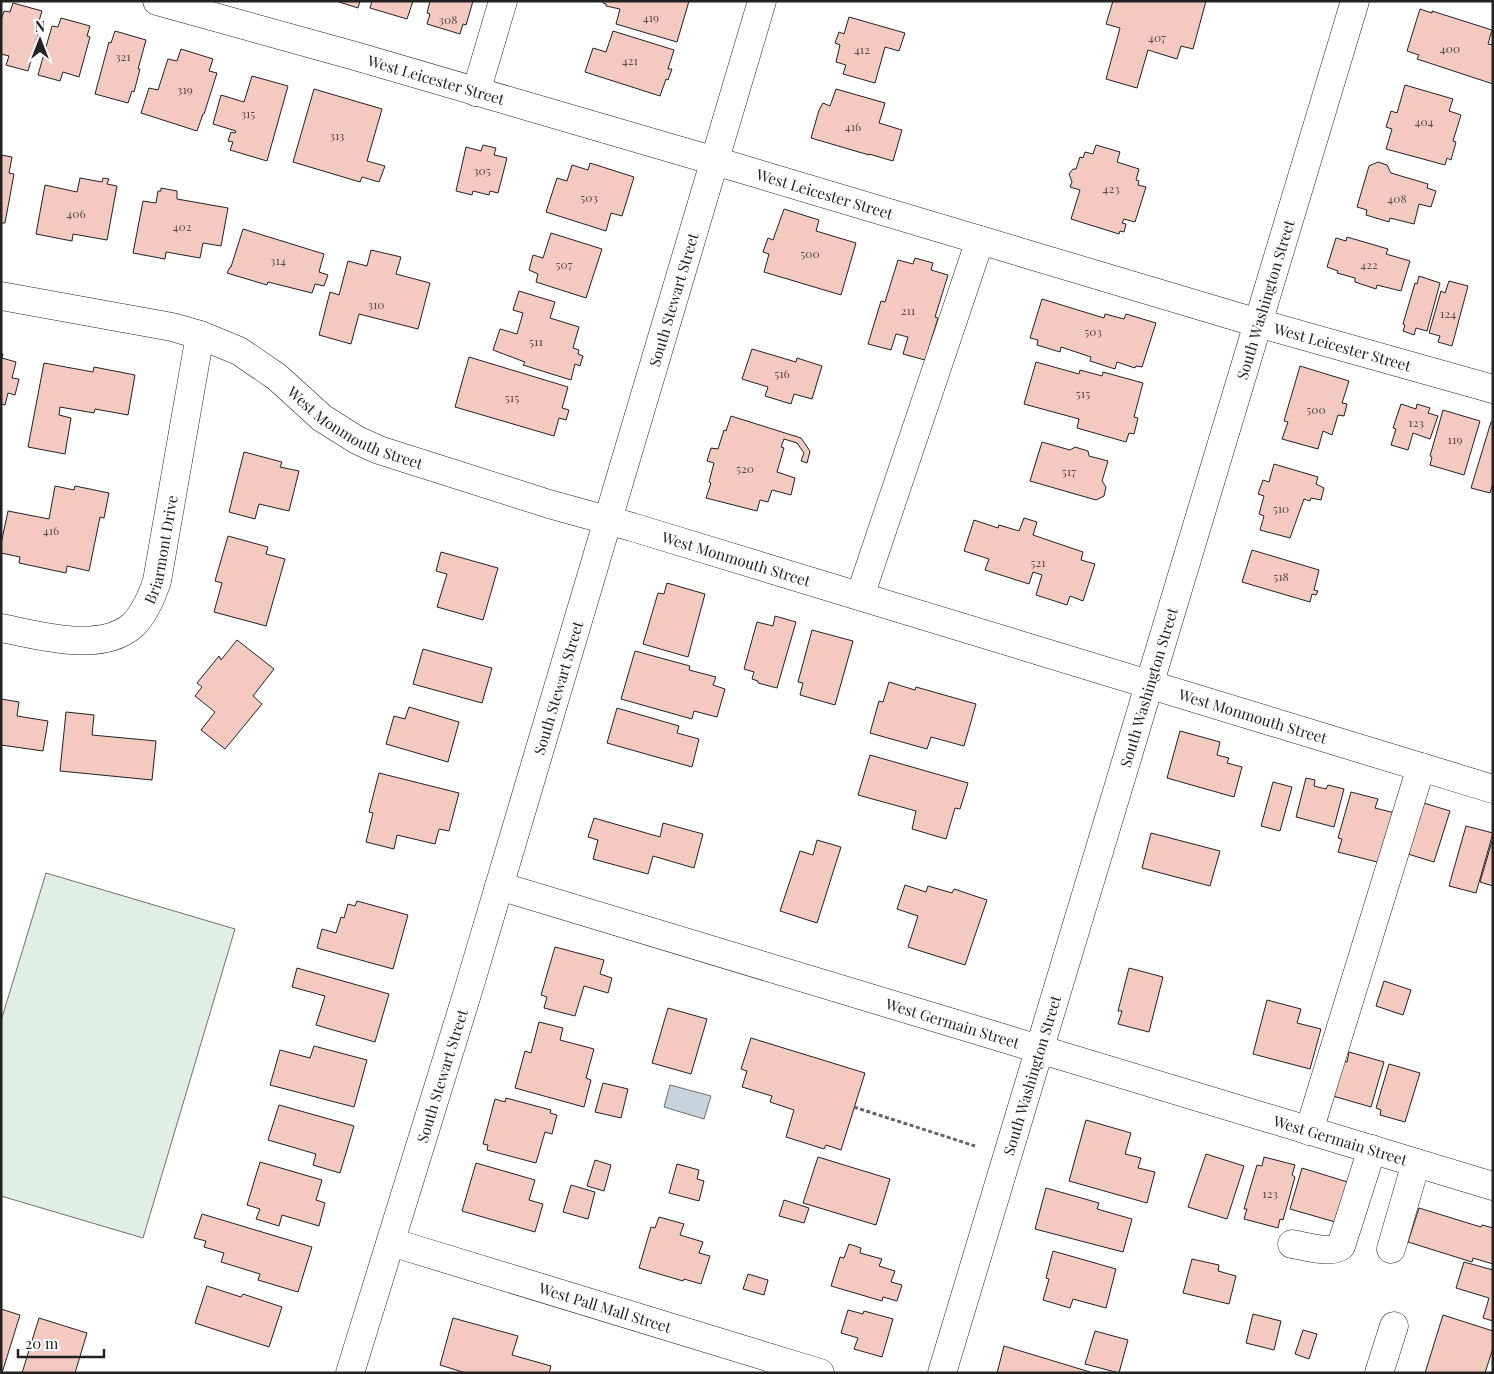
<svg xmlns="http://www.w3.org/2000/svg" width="1494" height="1374" viewBox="0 0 1494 1374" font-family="'Playfair Display',serif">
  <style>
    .green { fill: #e0efe3; stroke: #6f6f6f }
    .water { fill: #c7d3dd; stroke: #6f6f6f }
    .building { fill: #f3c9c0; stroke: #222 }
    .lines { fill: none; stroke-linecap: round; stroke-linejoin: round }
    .minor-casing { stroke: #222; stroke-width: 29 }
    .path { stroke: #646464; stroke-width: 3; stroke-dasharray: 4 2.5; stroke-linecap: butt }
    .minor { stroke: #fff; stroke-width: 28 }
    .labels { text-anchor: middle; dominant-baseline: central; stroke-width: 4; stroke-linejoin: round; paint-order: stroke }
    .number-label { font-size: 12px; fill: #564c4a }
    .street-label { font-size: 15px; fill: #222; stroke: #fff }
  </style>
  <rect width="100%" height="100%" fill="#fff"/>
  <path class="green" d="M46,873L235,929L143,1238L1,1196V1021Z"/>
  <path class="water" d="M670,1085L711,1096L704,1119L664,1107Z"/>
  <path class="building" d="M336,1H360L358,8Z
    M372,1H413L407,19L370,8Z
    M430,1H473L466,25L463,24L460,34L427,24L430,14L427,13Z
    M603,1H689L677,42L616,24L620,9L606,6V4L603,3Z
    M1113,1H1206L1193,49L1181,46L1177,59L1148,50L1137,88L1106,79L1120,28L1106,24Z
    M13,3L42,11L39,21L42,22L28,71L6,65L9,56L1,54V20L4,11L10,12Z
    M1420,9L1432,13V11L1492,30L1488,44L1493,45V84L1417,59L1419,55L1407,51Z
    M849,17L905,33L899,51L885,47L875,83L843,74L846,65L836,62L840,45L835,43L839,32L844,34Z
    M61,18L90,26L87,36L90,37L79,77L63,72L60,81L38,75L52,26L58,27Z
    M115,31L146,40L138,69H140L134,92L132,91L128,103L95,94L109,42L111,43Z
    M613,31L674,50L668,69H672L668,80L666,79L660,96L585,72L593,48L606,52Z
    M181,49L213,59L209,71L217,73L204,114H203L197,131L141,113L149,88L158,90L168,59L177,61Z
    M252,76L288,86L267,161L230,150L233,142L228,141L231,132L235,133L236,131L213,124L221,95L244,102Z
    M1405,85L1453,99L1449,111L1461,115L1453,141L1456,142L1451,160L1447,158L1445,165L1386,149L1392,129L1386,127L1391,111L1397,113Z
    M314,89L382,109L367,161L385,166L379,182L362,177L360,182L293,162Z
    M836,89L885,103L879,123L902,130L893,161L869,154V155L811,138L819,110L823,103L830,106Z
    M483,145L496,148L494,155L507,158L498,193L490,191L489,195L473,191L472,195L456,191L466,147L481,151Z
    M1096,145L1120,152L1117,162L1139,169L1136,180L1139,181L1138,185L1146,187L1135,222L1124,219L1122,223L1126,224L1124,232L1120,231L1119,234L1071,219L1080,190L1070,187L1072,182L1069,174L1073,169H1076L1080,157L1083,158L1085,152L1093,154Z
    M1,155L12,157L9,173L14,174L5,223H1Z
    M1378,162L1387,165L1391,173L1428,184L1427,188L1436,191L1431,207L1419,204L1414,224L1390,218L1389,222L1366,215L1367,210L1357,207L1369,166Z
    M590,163L634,177L622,216L611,213L606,231L546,212L557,178L567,181L572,165L588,170Z
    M80,178L102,182L103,178L109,179L107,184L117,186L107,240L73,234L72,241L36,234L45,185L77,192Z
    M161,188L177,191V199L228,208L221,246L203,243L200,258L166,252L165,259L133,253L143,201L156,203L158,191H161Z
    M784,209L819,220L816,231L856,243L841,295L764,272L769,254L763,252L768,238L773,240Z
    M243,229L324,254L319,272L328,275L324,286L315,284L312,293L268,282L267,285L227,273L230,267H231Z
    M551,233L602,249L586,298L536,282L538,274L529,270L533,255L543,258Z
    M1347,237L1388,249L1386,254L1410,261L1401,291L1377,285L1376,289L1355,282V278L1337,273L1338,271L1327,267L1336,238L1346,241Z
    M371,250L401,257L396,274L430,283L418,329L359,314L351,344L319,335L330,292L339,295L348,261L367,266Z
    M915,258L933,263L931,270L948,275L935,317L938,318L925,360L903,354L908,337L896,334L891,350L868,344L881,301L885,302L898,260L913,264Z
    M1419,276L1440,283L1427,331L1416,328L1414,335L1403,331L1405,325L1403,324L1415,283L1417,284Z
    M1449,281L1468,286L1452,346L1438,342L1440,336L1429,333L1441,291L1445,293Z
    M519,291L555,302L550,318L579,327L573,348L579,350L578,354L583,356L580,366L575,364L571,380L523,365L525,362L493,350L500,329L517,334L523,313L513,310Z
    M1042,299L1104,318L1105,314L1124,319L1126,314L1156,323L1142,367L1136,366L1135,368L1117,362L1115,369L1090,361L1091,357L1061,347L1060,352L1037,345L1038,340L1030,338Z
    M752,349L796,362L797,358L822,366L812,399L794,394L791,404L765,396L768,387L742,379Z
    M1,353L3,354L2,358L16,362L12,378L19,379L15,395L8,393L5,405L1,404Z
    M469,357L568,387L562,408L569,410L566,420L559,418L554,436L455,407Z
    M1036,362L1079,374L1080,370L1102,376L1103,372L1143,383L1134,417L1138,418L1134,434L1129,433L1126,442L1077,428L1079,419L1024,404Z
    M44,363L93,372L94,367L135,375L128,415L95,409L94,413L60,407L59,415L71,418L65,454L28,447Z
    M1300,366L1349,381L1342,403L1347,404L1344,416L1338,415L1332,435L1323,431L1318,449L1282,439L1288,422L1284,421Z
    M1401,404L1416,409L1417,404L1430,408L1428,413L1438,416L1430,439L1413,433L1408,450L1391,445L1396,429L1393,428Z
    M1443,410L1480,421L1464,475L1430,465L1432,457L1430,456Z
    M731,416L801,438L810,451L807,463L801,461L804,453L797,443L784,439L781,447L784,448L777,472L795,478L791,495L772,490L768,502L760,500L757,511L706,498L711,483L709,482L714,463L707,461L711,448L718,449L724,430L726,431Z
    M1491,422H1493V483L1490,493L1471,488Z
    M1042,442L1070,450L1075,447L1088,451L1089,456L1108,461L1102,481L1106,487L1104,496L1096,500L1030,481Z
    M244,452L282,462L280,467L299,471L289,511L259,504L255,519L229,512Z
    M1274,464L1318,477L1316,484L1324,488L1321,500L1311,498L1310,501L1304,499L1290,538L1260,530L1264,516L1259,514L1264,496L1258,494L1263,480L1269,482Z
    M55,486L74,490L75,486L109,493L104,518L100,517L89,571L67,566L66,573L19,563L20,557L1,553V544L8,511L49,519Z
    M1024,518L1037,522L1033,535L1083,552L1081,560L1095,564L1083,601L1070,596L1067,605L1036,595L1042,575L1033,572L1029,584L985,570L989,559L964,551L974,520L998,528L999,525L1019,531Z
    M228,536L268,547L266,554L285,559L266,626L214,612L222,583L215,581Z
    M1252,550L1319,570L1314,590L1318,591L1316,595L1312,594L1310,602L1242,582Z
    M441,552L498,568L483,620L437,607L447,574L436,571Z
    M667,583L705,594L688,657L643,644L658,593L664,594Z
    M775,616L796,622L777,688L758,683V681L752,679L754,672L744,669L757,622L773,626Z
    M812,630L853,641L835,705L800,695L803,683L798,682Z
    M237,640L274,669L253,696L262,704L225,749L201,730L215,712L195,696L202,687L197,683L219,656L221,660Z
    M423,649L492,668L482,703L413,684Z
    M635,651L690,666L689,670L716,677L713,685L725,689L717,717L694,711L692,719L621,699Z
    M889,682L915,690L916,687L976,704L964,746L931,737L927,749L870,733L879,701L883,702Z
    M1,699L19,702L17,716L48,721L43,751L1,745Z
    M409,707L459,722L448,762L386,744L394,716L405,719Z
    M617,708L679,726L677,733L699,739L692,767L607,743Z
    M66,712L94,715L92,735L156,741L152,780L60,771Z
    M1180,731L1220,742L1217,755L1229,758L1227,763L1242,767L1234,797L1167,778Z
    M870,755L968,783L960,809L955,808L946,839L912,829L916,811L858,795Z
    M379,773L459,793L449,831L439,829L435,844L397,835L394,849L366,842L373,813L369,812Z
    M1306,778L1315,780L1314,786L1326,789L1328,785L1344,789L1334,827L1296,817Z
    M1273,782L1292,787L1280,831L1261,826Z
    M1351,792L1378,799L1375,808L1395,813L1381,863L1338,852L1342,839L1338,838Z
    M1414,800L1450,811L1434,862L1398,851Z
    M594,818L660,837L663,823L703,834L694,868L653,856L648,874L593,859L598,840L588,837Z
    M1466,826L1493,833L1476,893L1449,886Z
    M1151,833L1220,851L1210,886L1142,868Z
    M1493,838V886L1480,882Z
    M817,840L841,847L817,923L780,911L800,851L813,855Z
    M905,885L926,892L928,886L952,893L954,889L987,900L965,965L908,947L918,916L897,909Z
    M357,901L408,915L393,969L317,948L322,929L336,933L341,917L344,918L348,904L355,906Z
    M555,947L604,960L600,974L612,978L608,993L584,986L575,1016L544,1008L547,997L541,995Z
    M297,968L389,994L375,1042L316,1025L325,996L292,987Z
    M1129,968L1163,977L1149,1032L1118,1024L1122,1011H1118Z
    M1384,981L1411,990L1403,1015L1376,1006Z
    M1267,1000L1301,1009L1297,1023L1321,1029L1310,1069L1253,1054Z
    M668,1008L707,1019L691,1074L652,1063Z
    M539,1022L563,1028L560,1040L594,1049L586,1078L591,1080L584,1107L515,1088L525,1051L531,1053Z
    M751,1038L865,1073L841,1150L826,1145L824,1149L786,1137L794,1110L770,1102L772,1096L742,1087L747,1071L741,1069Z
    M314,1046L367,1060L354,1107L270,1085L280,1050L310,1058Z
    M1349,1052L1384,1062L1371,1107L1326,1094L1337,1059L1347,1062Z
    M1389,1064L1420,1073L1405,1122L1380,1115L1381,1110L1376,1108Z
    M603,1083L628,1089L621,1118L595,1112Z
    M506,1098L551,1110L550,1113L557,1115L552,1134L545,1132L536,1163L487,1150L488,1145L483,1144L495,1099L505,1102Z
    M279,1105L354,1126L340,1173L313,1165L316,1154L268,1140Z
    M1086,1120L1131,1133L1125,1154L1141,1158L1138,1168L1155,1172L1147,1203L1069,1181Z
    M1206,1154L1244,1166L1227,1219L1188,1207Z
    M818,1157L890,1179L876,1225L803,1203Z
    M1264,1157L1295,1165L1292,1175L1295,1177L1283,1220L1280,1219L1278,1228L1244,1219L1247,1209H1244L1257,1165L1262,1166Z
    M595,1160L611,1165L604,1191L587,1186Z
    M260,1162L322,1180L316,1200L325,1203L319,1226L282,1215L279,1226L256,1219L260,1209L247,1205Z
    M476,1163L535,1180L529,1200L543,1204L535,1232L462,1211Z
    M677,1164L699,1170L697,1179L704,1181L699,1201L669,1193Z
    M1302,1168L1354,1184L1342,1224L1290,1209Z
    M571,1185L595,1192L588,1219L563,1212Z
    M1046,1188L1099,1203L1097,1209L1132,1219L1123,1252L1035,1229Z
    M784,1200L809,1208L804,1223L779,1216Z
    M1419,1208L1481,1227L1482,1225L1493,1228V1264L1473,1258L1472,1262L1408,1242Z
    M202,1214L312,1247L298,1292L258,1280L260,1274L221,1262L224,1253L204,1247L206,1241L194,1238Z
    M659,1217L684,1224L680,1235L703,1242L699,1253L710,1256L701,1284L684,1279L683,1281L639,1268L651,1227L655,1228Z
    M849,1244L861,1248L860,1253L882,1259L879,1266L895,1271L891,1282L902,1285L897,1301L883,1297L882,1301L831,1286L840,1257L844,1258Z
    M1053,1251L1116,1269L1106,1308L1073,1299L1070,1308L1043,1300L1049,1279L1046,1278Z
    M1192,1259L1219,1265L1218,1271L1236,1276L1229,1304L1183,1293Z
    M1464,1262L1493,1270V1321L1483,1318L1489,1298L1456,1288Z
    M748,1274L768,1280L764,1295L743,1289Z
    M207,1286L241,1297L243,1294L282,1307L269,1347L195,1323Z
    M1,1309L20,1315L2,1373H1Z
    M848,1310L863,1314L864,1311L893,1319L882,1357L854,1349L858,1338L841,1333Z
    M1253,1314L1281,1321L1274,1350L1246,1343Z
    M1443,1315L1493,1331V1348L1485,1373H1425Z
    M39,1318L87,1333L75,1373H22Z
    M453,1318L518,1336L512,1355L551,1366L549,1373H466L440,1365Z
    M1303,1330L1317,1334L1309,1359L1295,1354Z
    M1095,1331L1128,1340L1119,1373L1085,1364Z
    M1004,1346L1090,1372V1373H997Z"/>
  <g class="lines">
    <defs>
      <g id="minor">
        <path id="s1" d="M157,1L355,56L715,161L1258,323L1493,389"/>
        <path d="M476,92L503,1"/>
        <path id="s2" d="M1,296L172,327L200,335L239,351L277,377L322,418L357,440L379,450L549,504L632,527L1493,789"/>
        <path d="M860,596L980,240"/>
        <path id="s3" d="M1,628C38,635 101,654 133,625C145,613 152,596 157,581L200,335"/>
        <path id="s4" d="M499,886L1493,1186"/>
        <path d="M1309,1131L1421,767"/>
        <path id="s5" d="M391,1242L820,1373"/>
        <path d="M1292,1244C1304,1246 1331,1254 1341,1246L1372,1149"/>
        <path d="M1391,1249L1416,1163"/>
        <path id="s6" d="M350,1373L468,991L762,1"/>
        <path id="s7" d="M942,1373L1355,1"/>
        <path d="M1379,1373L1394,1326"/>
      </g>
    </defs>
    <use href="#minor" class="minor-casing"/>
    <path class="path" d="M854,1107L975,1146"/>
    <use href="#minor" class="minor"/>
  </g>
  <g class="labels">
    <g class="number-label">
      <text x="651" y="17">419</text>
      <text x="448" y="19">308</text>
      <text x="1157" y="37">407</text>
      <text x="1450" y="48">400</text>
      <text x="862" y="49">412</text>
      <text x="123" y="56">321</text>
      <text x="630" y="60">421</text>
      <text x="185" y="89">319</text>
      <text x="248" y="113">315</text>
      <text x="1424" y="121">404</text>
      <text x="853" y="126">416</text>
      <text x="337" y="135">313</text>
      <text x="482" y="170">305</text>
      <text x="1111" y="188">423</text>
      <text x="589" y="197">503</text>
      <text x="1397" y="198">408</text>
      <text x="76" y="213">406</text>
      <text x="182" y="226">402</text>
      <text x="810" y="253">500</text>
      <text x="278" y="260">314</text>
      <text x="564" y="264">507</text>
      <text x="1369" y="264">422</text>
      <text x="376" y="304">310</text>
      <text x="908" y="310">211</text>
      <text x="1448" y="313">124</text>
      <text x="1093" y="331">503</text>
      <text x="536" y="341">511</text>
      <text x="782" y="373">516</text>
      <text x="1083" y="393">515</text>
      <text x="512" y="397">515</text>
      <text x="1316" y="409">500</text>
      <text x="1416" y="422">123</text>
      <text x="1455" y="439">119</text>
      <text x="745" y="468">520</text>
      <text x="1069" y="471">517</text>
      <text x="1281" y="508">510</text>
      <text x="51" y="530">416</text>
      <text x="1038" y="562">521</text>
      <text x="1281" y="576">518</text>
      <text x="1270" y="1193">123</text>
    </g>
    <g class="street-label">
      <text stroke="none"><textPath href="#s1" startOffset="290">West Leicester Street</textPath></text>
      <text stroke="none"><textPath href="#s1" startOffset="695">West Leicester Street</textPath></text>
      <text stroke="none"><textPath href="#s6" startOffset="1121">South Stewart Street</textPath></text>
      <text stroke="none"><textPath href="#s7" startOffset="1121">South Washington Street</textPath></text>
      <text stroke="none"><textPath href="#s1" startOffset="1235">West Leicester Street</textPath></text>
      <text stroke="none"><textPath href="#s2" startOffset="386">West Monmouth Street</textPath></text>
      <text stroke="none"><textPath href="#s3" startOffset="219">Briarmont Drive</textPath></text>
      <text stroke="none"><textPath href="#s2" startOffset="791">West Monmouth Street</textPath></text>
      <text stroke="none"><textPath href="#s7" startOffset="716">South Washington Street</textPath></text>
      <text stroke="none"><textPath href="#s6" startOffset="716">South Stewart Street</textPath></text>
      <text stroke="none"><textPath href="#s2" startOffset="1331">West Monmouth Street</textPath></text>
      <text stroke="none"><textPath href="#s4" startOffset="474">West Germain Street</textPath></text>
      <text stroke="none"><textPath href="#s7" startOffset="311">South Washington Street</textPath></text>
      <text stroke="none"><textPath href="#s6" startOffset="311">South Stewart Street</textPath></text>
      <text stroke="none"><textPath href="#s4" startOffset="879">West Germain Street</textPath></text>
      <text stroke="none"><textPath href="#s5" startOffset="224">West Pall Mall Street</textPath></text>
    </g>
  </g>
  <rect width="1494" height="1374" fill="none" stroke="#222222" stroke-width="5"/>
  <g transform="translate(40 40)" stroke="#ffffff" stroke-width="4" paint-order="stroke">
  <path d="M0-4L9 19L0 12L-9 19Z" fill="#222222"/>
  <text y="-8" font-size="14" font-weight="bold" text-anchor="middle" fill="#222222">N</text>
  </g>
  <path d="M18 1349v8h86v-8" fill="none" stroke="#222222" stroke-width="2.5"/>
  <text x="25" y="1349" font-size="15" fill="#222222" stroke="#ffffff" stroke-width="4" paint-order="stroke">20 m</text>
</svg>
